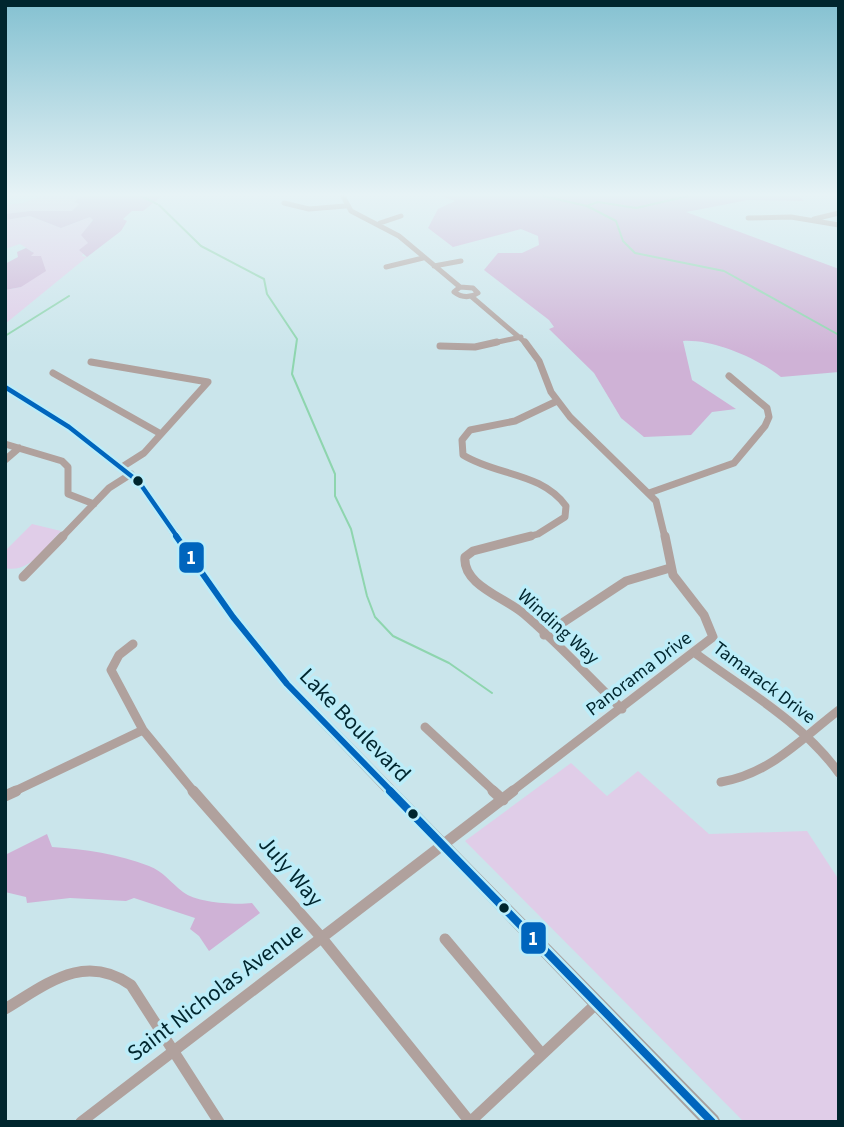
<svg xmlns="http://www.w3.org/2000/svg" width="844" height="1127" viewBox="0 0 844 1127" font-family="'Source Sans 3',sans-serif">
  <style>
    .green { fill: #e0cde8 }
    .forest { fill: #cfb2d6 }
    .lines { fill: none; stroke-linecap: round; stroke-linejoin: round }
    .stream { stroke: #8ed5ae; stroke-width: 2 }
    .minor-far3 { stroke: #b0a19d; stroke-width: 5 }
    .minor-far2 { stroke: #b0a19d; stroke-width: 7 }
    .minor-far1 { stroke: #b0a19d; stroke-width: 9 }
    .minor { stroke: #b0a19d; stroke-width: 11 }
    .major { fill: #a8a19f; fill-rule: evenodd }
    .bus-1-far2-casing { stroke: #bcedf9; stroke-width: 9 }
    .bus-1-far1-casing { stroke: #bcedf9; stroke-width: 11 }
    .bus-1-casing { stroke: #bcedf9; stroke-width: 13 }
    .bus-1-far2 { stroke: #0065bd; stroke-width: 4.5 }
    .bus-1-far1 { stroke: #0065bd; stroke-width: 6 }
    .bus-1 { stroke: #0065bd; stroke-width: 8 }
    .bus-dot { fill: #00262e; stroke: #bcedf9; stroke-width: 2.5 }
    .labels { text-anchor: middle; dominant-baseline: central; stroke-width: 7; stroke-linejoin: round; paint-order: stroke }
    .street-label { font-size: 19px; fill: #00262e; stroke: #bcedf9 }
    .near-street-label { font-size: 23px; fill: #00262e; stroke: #bcedf9 }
    .line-badge { stroke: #bcedf9; stroke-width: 2.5 }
    .badge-label { font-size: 19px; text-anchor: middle; font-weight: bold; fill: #fff }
  </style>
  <rect width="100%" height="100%" fill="#cae5eb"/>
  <path class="green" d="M42,196H89L73,211H30L5,214V205L23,203Z
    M30,216L61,228L90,217L93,219L82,235L88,243L82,256L87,257L5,324V290L21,287L34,257L30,255L33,252L20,244L5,249V220Z
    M32,524L61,531C46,546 30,574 5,568V551Z
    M571,763L607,796L638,771L709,834L807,831L839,880V1122H744L465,841Z"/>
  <path class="forest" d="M89,196H162L143,211H132L123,219L127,221L121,231L87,257L79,250L88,243L81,235L93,220L90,217L61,228L30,216L5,220V214L30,211H72L79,204L74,202L78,198Z
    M441,196H799L804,201L748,200L686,212L839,269V372L781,377C757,358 713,339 683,341L692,380L736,409L712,412L691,435L644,437L621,418L594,373L549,329L554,327L549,320L484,270L498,253H522L539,245L538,236L521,229L453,247L428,228L438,209L455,201Z
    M26,248L34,253L31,256H41L46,271L21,287L5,290V264L18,257L17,252Z
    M47,834L52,847C86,849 117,854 149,866C163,871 171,883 183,892C197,903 235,905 252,903L260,913L209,951L199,936L190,929L195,918L134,898L126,901L70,898L27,903L26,897L5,892V855Z"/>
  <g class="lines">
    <path class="stream" d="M141,196L157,204
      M543,196L587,206L616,221L623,241L635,253L724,271L839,335
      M159,205L201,246L264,279L267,294L297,339L292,374L335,474V496L351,529L367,596L375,617L393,636L449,663L492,693
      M587,206L598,202L636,208L688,196
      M5,336L69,296"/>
    <path class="minor-far3" d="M343,196L351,211L399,236L460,287
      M284,203L309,209L345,206
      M748,218L791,217L839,225
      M814,219L839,213
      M380,223L401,216
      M434,266L461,261
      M386,267L423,258
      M460,287L473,288L478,293C470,298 462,298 454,292Z
      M472,297L527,344
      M489,344L521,337"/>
    <path class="minor-far2" d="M525,342L539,361L551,392L570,417L656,501L665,538
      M440,346L475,347L497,342
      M91,362L208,382L144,453L122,467
      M53,373L161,434
      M5,444L62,461L68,467V494L94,504
      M5,460L19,448
      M649,493L734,463L765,426L769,417L767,408L729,376
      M61,538L109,488L131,474
      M524,538L538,534L565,517L566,506C541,472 497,476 463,455L462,440L470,430L515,421L557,401"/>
    <path class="minor-far1" d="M531,536L473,551L465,557C462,585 506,598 524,614C558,643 590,678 622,709
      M23,577L63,536
      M544,635L626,581L670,568
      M133,644L119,655L111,670L143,730L194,792
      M695,653C745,690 802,722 839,773
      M425,727L495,792
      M721,782C770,774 801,739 839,710
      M13,792L143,730
      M511,792L713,637L704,615L673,575L665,536"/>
    <path class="minor" d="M193,791L321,937L470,1122L596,1004
      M493,791L503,800
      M5,796L16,791
      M445,939L542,1054
      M5,1009C47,984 84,952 131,985L219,1122
      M81,1122L513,791"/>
    <path class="major" d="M5,385L72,425L142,480L237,614L291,681L718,1116L721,1122H700L283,687L229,620L136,484L66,429L5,391Z"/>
    <defs>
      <path id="bus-1-far2" d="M5,387L69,427L139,482L178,538"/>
      <path id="bus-1-far1" d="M176,536L233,617L287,684L392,792"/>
      <path id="bus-1" d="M390,791L712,1122"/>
    </defs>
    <use href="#bus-1-far2" class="bus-1-far2-casing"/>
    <use href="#bus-1-far1" class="bus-1-far1-casing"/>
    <use href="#bus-1" class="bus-1-casing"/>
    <use href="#bus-1-far2" class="bus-1-far2"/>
    <use href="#bus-1-far1" class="bus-1-far1"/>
    <use href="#bus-1" class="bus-1"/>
  </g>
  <linearGradient id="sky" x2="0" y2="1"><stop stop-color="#84c1d1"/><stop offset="0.55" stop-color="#e7f3f6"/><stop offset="1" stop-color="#e7f3f6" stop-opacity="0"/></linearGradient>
  <rect width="844" height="354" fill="url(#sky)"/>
  <g class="bus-dot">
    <circle cx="138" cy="481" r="6"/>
    <circle cx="413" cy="814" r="6"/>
    <circle cx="504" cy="908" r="6"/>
  </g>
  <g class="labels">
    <g class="street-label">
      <text transform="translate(558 627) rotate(42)">Winding Way</text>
      <text transform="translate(639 674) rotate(-37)">Panorama Drive</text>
      <text transform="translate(764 683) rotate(37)">Tamarack Drive</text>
    </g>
    <g class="near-street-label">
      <text transform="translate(355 725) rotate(46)">Lake Boulevard</text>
      <text transform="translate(291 871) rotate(49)">July Way</text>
      <text transform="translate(215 992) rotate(-37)">Saint Nicholas Avenue</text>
    </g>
  </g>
  <g class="line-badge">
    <rect x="178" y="541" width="27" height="33" rx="7" fill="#0065bd"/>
    <rect x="520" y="921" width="27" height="34" rx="7" fill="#0065bd"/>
  </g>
  <g class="badge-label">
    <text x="191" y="564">1</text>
    <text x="533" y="945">1</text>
  </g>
  <rect width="844" height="1127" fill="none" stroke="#00262e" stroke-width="14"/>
</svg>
